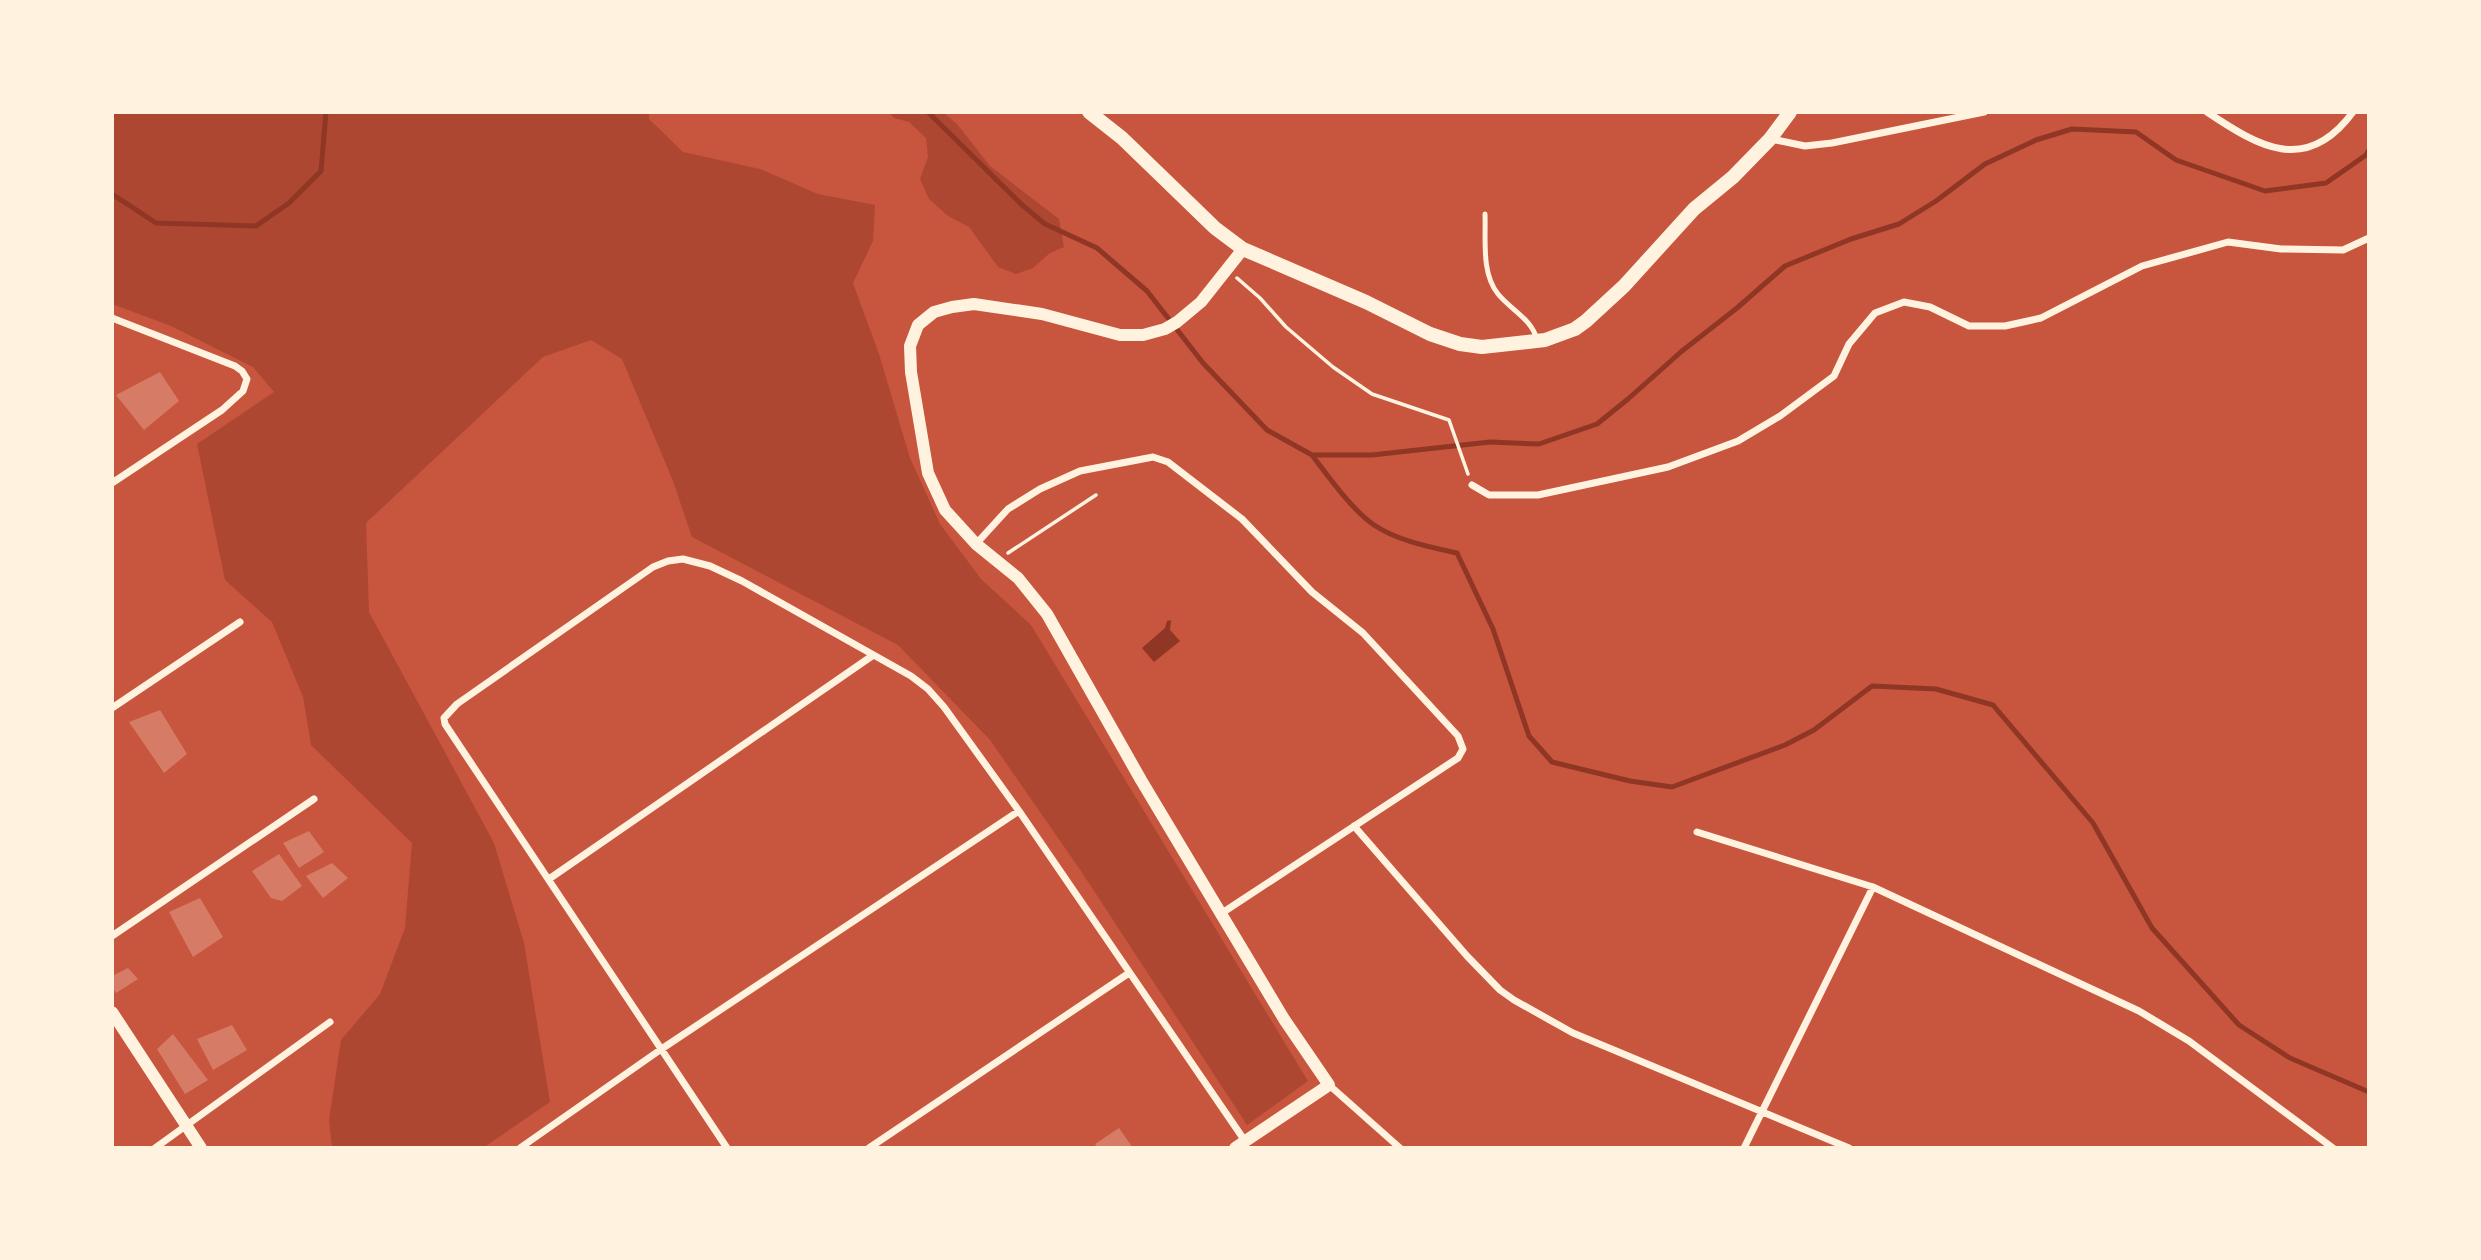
<svg xmlns="http://www.w3.org/2000/svg" width="2481" height="1260" viewBox="0 0 2481 1260" font-family="'Sofia Sans Condensed',sans-serif">
  <style>
    .green { fill: #ae4732 }
    .water { fill: #8f3625 }
    .lines { fill: none; stroke-linecap: round; stroke-linejoin: round }
    .stream { stroke: #8f3625; stroke-width: 5 }
    .building { fill: #d67c66 }
    .path { stroke: #fff3e0; stroke-width: 3.5 }
    .service { stroke: #fff3e0; stroke-width: 5 }
    .minor { stroke: #fff3e0; stroke-width: 7 }
    .tertiary { stroke: #fff3e0; stroke-width: 12 }
    .secondary { stroke: #fff3e0; stroke-width: 14 }
  </style>
  <rect width="100%" height="100%" fill="#c8553d"/>
  <path class="green" d="M112,112H649V119L683,152L760,169L818,194L875,205L873,241L853,283L879,354L910,458L940,524L981,579L1031,625L1308,1081L1247,1125L1081,871L990,740L898,645L692,537L673,481L622,359L591,340L543,357L366,523L369,612L494,843L524,943L550,1102L483,1148H332L329,1120L341,1040L380,994L405,928L412,843L311,745L303,697L272,622L225,580L197,444L274,392L253,367L171,326L112,304Z
    M889,112H943L957,124L990,166L1059,219L1064,247L1050,253L1033,268L1016,274L998,267L969,227L948,216L929,199L920,179L928,157L926,138L909,122L894,118Z"/>
  <path class="water" d="M1171,620L1170,630L1180,641L1154,662L1142,648L1165,628L1167,621Z"/>
  <g class="lines">
    <path class="stream" d="M928,112L1021,204L1045,224L1097,248L1147,291L1203,363L1267,430L1312,455H1372L1490,442L1539,444L1597,424L1628,399L1682,351L1737,308L1785,266L1851,239L1899,224L1936,201L1985,164L2036,140L2072,129L2136,132L2176,160L2265,191L2326,183L2366,155L2369,150
      M112,194L156,223L256,226L289,203L321,171L326,112
      M1312,455C1328,476 1352,510 1374,525C1398,541 1430,547 1457,553L1493,629L1529,736L1552,762L1630,781L1672,787L1785,745L1814,730L1872,686L1936,689L1993,705L2093,823L2152,928L2239,1025L2290,1058L2369,1092"/>
  </g>
  <path class="building" d="M160,372L179,401L144,430L116,395Z
    M160,710L187,754L164,773L129,722Z
    M309,831L324,852L299,868L283,843Z
    M279,854L302,886L282,901L271,898L252,871Z
    M332,863L348,878L323,898L306,876Z
    M200,898L223,937L193,957L169,912Z
    M128,968L138,979L116,993L112,986V976Z
    M232,1025L247,1050L213,1070L197,1039Z
    M173,1034L208,1080L185,1094L157,1049Z
    M1119,1128L1133,1148H1098L1095,1144Z"/>
  <g class="lines">
    <path class="path" d="M1237,278L1260,298L1286,327L1333,367L1372,394L1449,420L1468,474
      M1008,553L1096,495"/>
    <path class="service" d="M1485,214C1486,239 1481,273 1498,294C1511,310 1532,319 1537,340"/>
    <path class="minor" d="M2207,112C2258,146 2306,176 2353,112
      M1771,139L1805,146L1832,143L1984,112
      M112,318L235,366L242,371L247,379L243,391L222,410L112,483
      M1472,485L1489,495H1538L1668,467L1738,441L1780,416L1834,376L1849,344L1875,313L1904,302L1930,307L1969,326H2005L2041,318L2142,266L2228,242L2281,249L2343,250L2369,238
      M976,544L1008,509L1040,489L1080,471L1153,457L1168,462L1242,519L1312,592L1363,633L1458,736L1463,749L1458,758L1222,913
      M112,708L240,622
      M1354,826L1467,956L1500,990L1514,1000L1573,1033L1849,1148
      M1697,832L1873,887L2139,1011L2189,1041L2333,1148
      M549,879L872,656
      M112,936L314,799
      M1329,1085L1400,1148
      M155,1148L330,1022
      M520,1148L660,1050L1019,811
      M727,1148L445,724L444,718L457,704L653,567L668,561L683,559L710,566L742,581L911,676L928,689L944,707L1019,811L1245,1141
      M869,1148L1129,973
      M1744,1148L1873,887"/>
    <path class="tertiary" d="M112,1012L201,1148
      M1235,1148L1329,1085L1284,1019L1141,780L1047,614L1018,578L976,544L945,510L928,473L911,372L910,346L918,325L934,312L952,307L974,304L1042,314L1120,335H1143L1165,329L1177,322L1201,302L1243,249"/>
    <path class="secondary" d="M1089,112L1122,138L1215,228L1243,249L1366,302L1430,334L1460,344L1482,347L1545,340L1575,329L1586,321L1624,286L1694,209L1733,177L1770,139L1790,112"/>
  </g>
  <rect width="2481" height="1260" fill="none" stroke="#fff3e0" stroke-width="228"/>
</svg>
